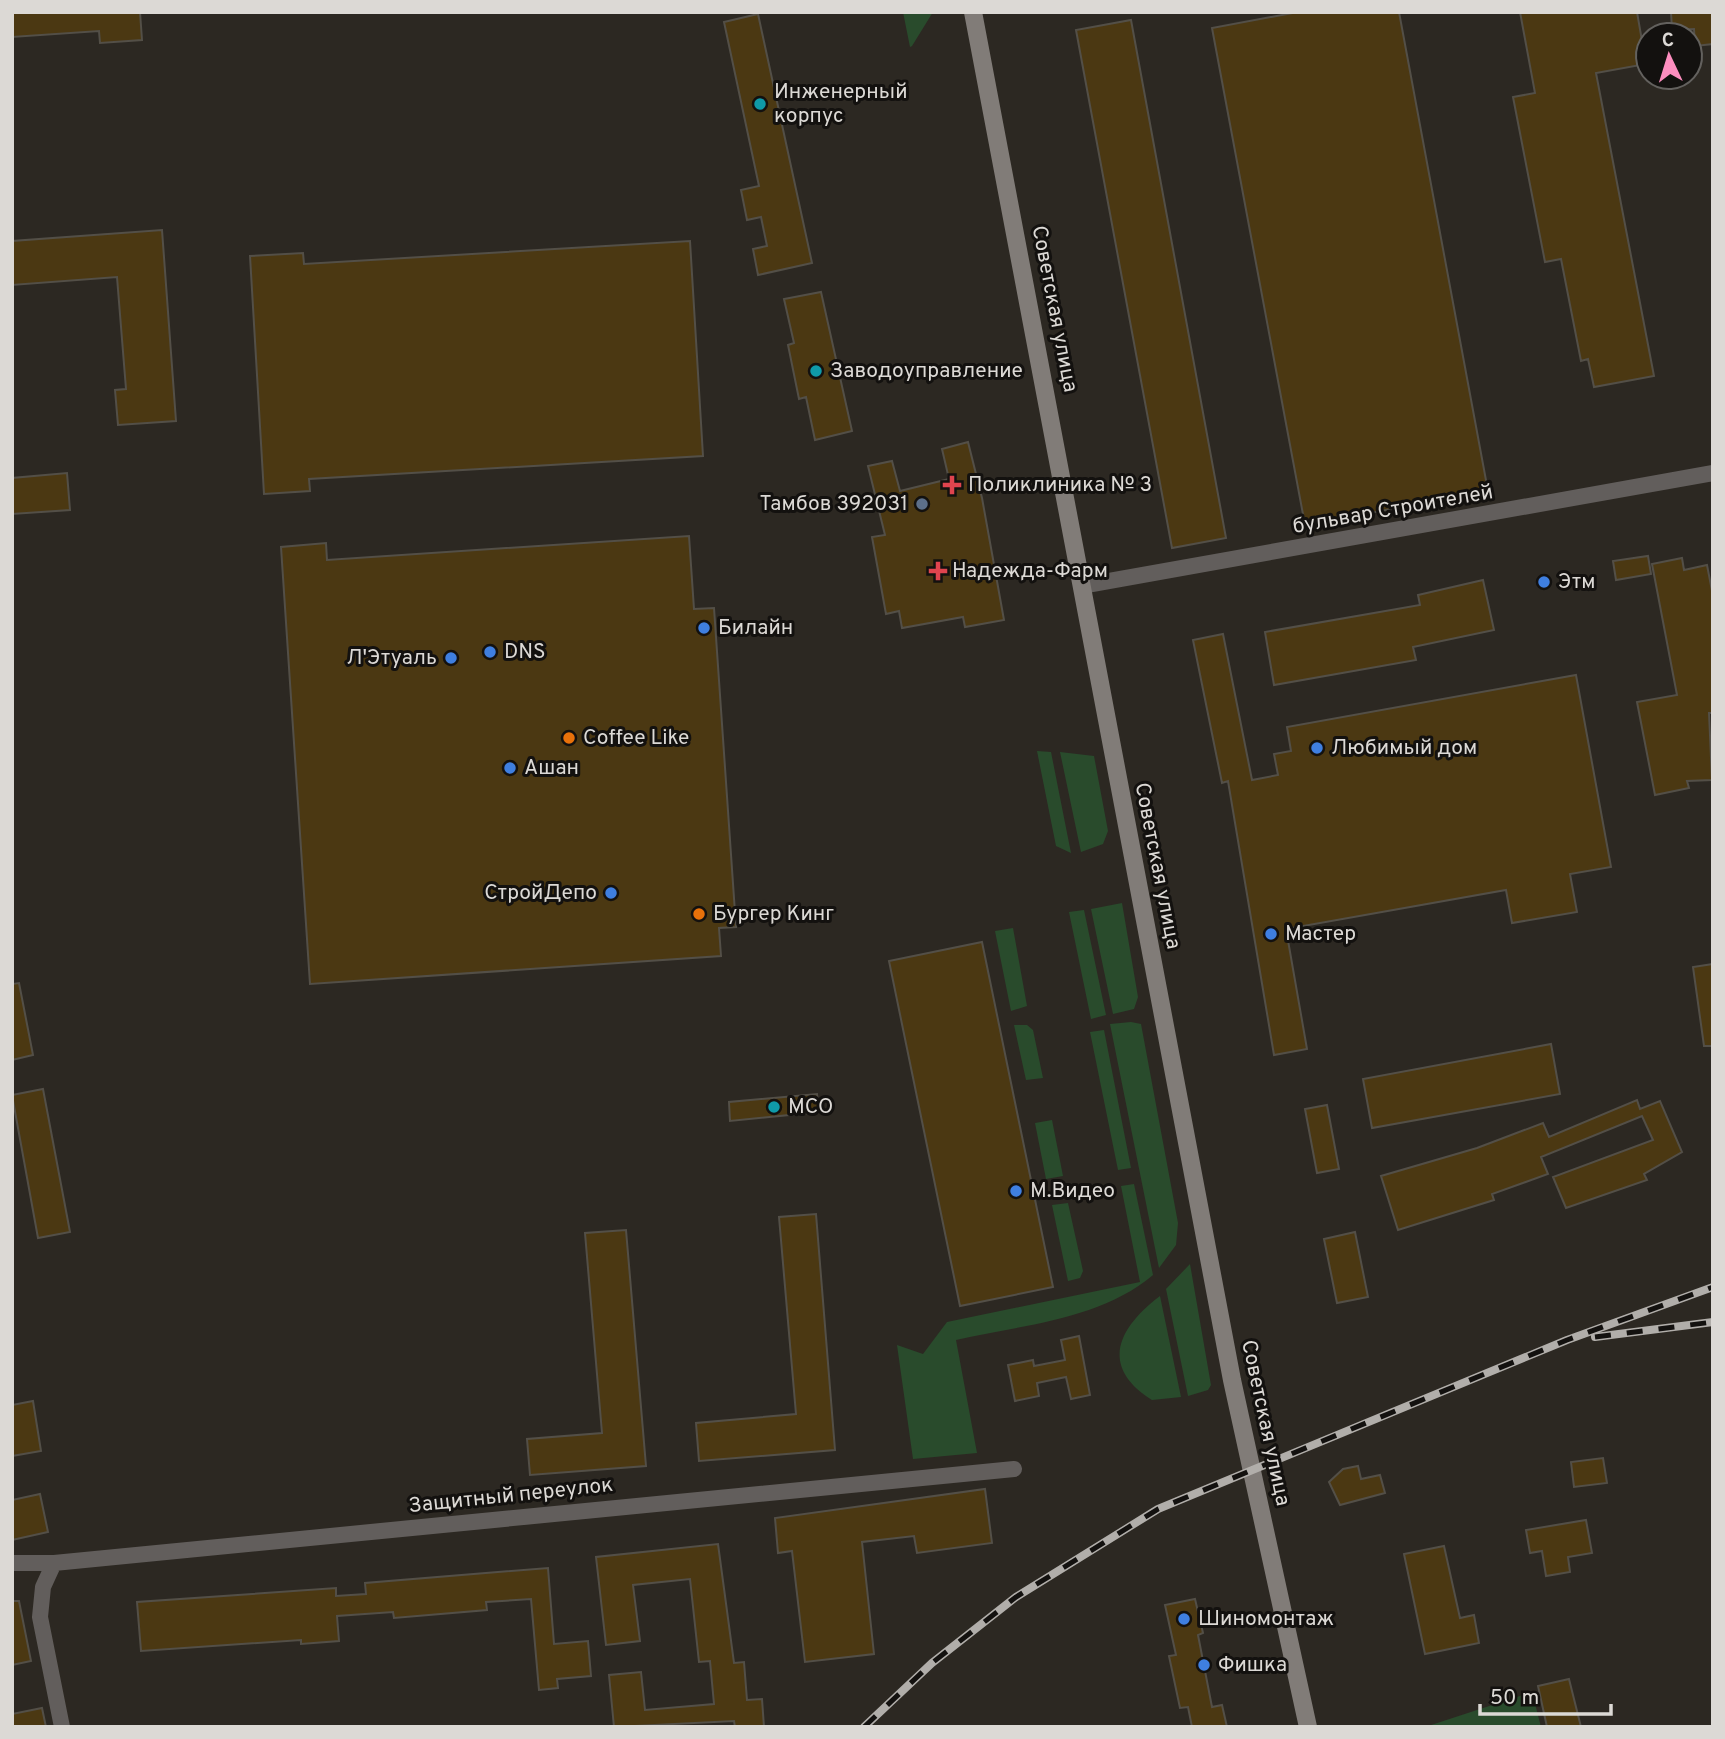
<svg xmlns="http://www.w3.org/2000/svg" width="1725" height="1739" viewBox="0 0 1725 1739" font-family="Overpass,sans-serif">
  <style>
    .grass { fill: #294b2c }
    .building { fill: #4b3812; stroke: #534f47; stroke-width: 2 }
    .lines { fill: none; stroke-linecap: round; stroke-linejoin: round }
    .minor { stroke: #625e5c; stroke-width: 16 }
    .secondary { stroke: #817c78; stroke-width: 18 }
    .rail-casing { stroke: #b1aeaa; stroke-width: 8 }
    .rail { stroke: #13110f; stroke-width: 5; stroke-dasharray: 16; stroke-linecap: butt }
    .culture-dot { fill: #0f9aa8; stroke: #13110f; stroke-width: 2.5 }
    .health-dot { fill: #e0444e; stroke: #13110f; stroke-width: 2.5 }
    .service-dot { fill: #5c6f8a; stroke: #13110f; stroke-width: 2.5 }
    .shop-dot { fill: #3f7fe0; stroke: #13110f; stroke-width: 2.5 }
    .food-dot { fill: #e8710a; stroke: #13110f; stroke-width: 2.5 }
    .labels { text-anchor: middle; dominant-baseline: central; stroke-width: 6; stroke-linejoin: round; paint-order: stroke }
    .poi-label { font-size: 21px; fill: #dcd9d5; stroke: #13110f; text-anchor: start }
    .street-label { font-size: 21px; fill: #dcd9d5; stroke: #13110f }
  </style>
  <rect width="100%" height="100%" fill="#2c2822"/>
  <path class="grass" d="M903,12H933L912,46L910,47Z
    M1037,751L1051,752L1071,853L1056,846Z
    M1060,752L1094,756L1108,831L1103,844L1081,852Z
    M1122,903L1138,997L1134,1009L1113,1014L1091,909Z
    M1084,910L1106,1015L1091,1019L1069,912Z
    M1013,928L1027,1006L1011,1011L995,931Z
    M1131,1022L1141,1024L1178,1223L1176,1245L1159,1268L1110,1024Z
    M1014,1025H1027L1033,1030L1043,1078L1026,1080Z
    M1104,1030L1131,1168L1118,1170L1090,1032Z
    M1052,1120L1063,1176L1046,1179L1035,1123Z
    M1134,1184L1153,1275C1100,1320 1021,1325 956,1340L977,1453L913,1459L897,1345L923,1354L947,1322L1140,1282L1121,1186Z
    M1068,1203L1083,1271L1080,1278L1068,1281L1052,1205Z
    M1190,1264L1211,1385L1208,1390L1188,1396L1166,1289Z
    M1160,1296L1181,1397L1152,1400C1098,1366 1119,1327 1160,1296Z
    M1532,1692L1541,1727H1425Z"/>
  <path class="building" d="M12,12H140L142,40L100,43L99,31L12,37Z
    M1298,12H1399L1488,491L1305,525L1212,28Z
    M1520,12H1637L1646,64L1596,73L1654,376L1594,387L1588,359L1581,361L1561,259L1545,262L1513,97L1535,93Z
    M1671,12H1713V44L1695,46L1694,29L1672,30Z
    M758,14L812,263L758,275L753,249L767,246L761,217L747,220L741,190L759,186L724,22Z
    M1131,20L1226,538L1172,548L1076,30Z
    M162,230L176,421L118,425L115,390L126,389L117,277L12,285V241Z
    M690,241L703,456L309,479L310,491L264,494L250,256L303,253L304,264Z
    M821,292L852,431L815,440L806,397L799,399L788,345L794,343L784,299Z
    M968,442L982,498L1004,620L965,627L963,617L902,628L899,611L886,614L872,537L885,535L868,466L892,461L900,491L949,479L942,449Z
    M67,473L70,510L12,514V478Z
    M689,536L694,609L714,608L736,927L719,928L721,956L310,984L281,547L326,543L327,560Z
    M1648,556L1651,574L1616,580L1613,561Z
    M1682,558L1684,570L1707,565L1713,596V713H1709L1712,780L1687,781L1689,788L1655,795L1637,702L1677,695L1652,564Z
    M1483,580L1494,630L1413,647L1416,660L1274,685L1265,632L1420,605L1418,595Z
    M1223,634L1252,780L1278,775L1274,754L1291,751L1287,727L1576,675L1611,867L1570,874L1577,912L1512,923L1506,890L1286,929L1307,1049L1274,1055L1228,781L1222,783L1193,640Z
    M982,942L1053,1287L960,1306L889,961Z
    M1713,964V1046H1704L1693,967Z
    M19,983L33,1055L12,1060V984Z
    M1551,1044L1560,1094L1372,1128L1363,1079Z
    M43,1089L70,1232L38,1238L12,1095Z
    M817,1094L819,1112L730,1121L729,1102Z
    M1637,1100L1640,1109L1660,1101L1682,1152L1644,1174L1647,1180L1566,1208L1553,1177L1653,1140L1642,1116L1541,1157L1548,1174L1492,1194L1494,1200L1398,1230L1381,1176L1477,1148L1543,1123L1549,1137Z
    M1327,1105L1339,1169L1317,1173L1305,1109Z
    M816,1214L835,1450L699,1461L696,1423L796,1414L779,1217Z
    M626,1230L646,1466L530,1475L527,1439L602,1433L585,1233Z
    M1355,1232L1368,1297L1337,1303L1324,1239Z
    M1079,1336L1090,1395L1071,1399L1066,1377L1037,1383L1039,1396L1015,1401L1008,1365L1033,1360L1034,1366L1065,1360L1061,1340Z
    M33,1401L41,1451L12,1456V1405Z
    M1603,1458L1607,1483L1574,1487L1571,1462Z
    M1358,1466L1361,1479L1380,1475L1385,1493L1340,1505L1329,1482L1343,1469Z
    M985,1489L992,1543L917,1553L914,1536L862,1542L874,1654L805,1662L792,1551L778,1553L775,1518Z
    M40,1494L48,1532L12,1540V1500Z
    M1586,1520L1592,1553L1568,1557L1570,1572L1546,1576L1542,1551L1530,1553L1526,1530Z
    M718,1544L734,1663L744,1662L747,1700L762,1699L764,1727H735L734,1721L614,1727L609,1675L641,1672L645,1710L714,1704L710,1661L699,1662L690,1579L633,1585L640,1641L606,1645L596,1557Z
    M1444,1546L1460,1618L1474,1615L1479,1643L1425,1654L1404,1554Z
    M548,1568L554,1644L588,1641L591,1676L557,1679L558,1688L539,1690L531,1599L486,1602L487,1610L394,1618L393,1612L337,1616L339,1641L301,1644V1640L141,1651L137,1602L336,1588V1596L366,1594L365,1583Z
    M1195,1599L1203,1633L1198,1635L1212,1707L1222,1705L1227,1727H1192L1188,1707L1180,1708L1169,1656L1176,1655L1165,1605Z
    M12,1601H19L31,1661L12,1665Z
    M1569,1679L1581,1727H1547L1538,1686Z
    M42,1708L46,1727H12V1714Z"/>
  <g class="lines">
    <path class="minor" d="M1081,586L1713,473
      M12,1563H54L1014,1469
      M54,1563L43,1587L40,1617L62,1727"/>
    <path class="secondary" d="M973,12L1232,1380L1308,1727"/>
    <defs>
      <path id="rail" d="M1595,1337L1713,1322
        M864,1727L932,1663L1016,1597L1158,1509L1567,1340L1713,1287"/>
    </defs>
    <use href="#rail" class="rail-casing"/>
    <use href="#rail" class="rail"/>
  </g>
  <g class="culture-dot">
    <circle cx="760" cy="104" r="7"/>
    <circle cx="816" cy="371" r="7"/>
    <circle cx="774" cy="1107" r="7"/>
  </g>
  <g class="health-dot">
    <path d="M948.5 474.5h7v7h7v7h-7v7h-7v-7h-7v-7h7z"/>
    <path d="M934.5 560.5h7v7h7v7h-7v7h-7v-7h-7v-7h7z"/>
  </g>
  <circle class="service-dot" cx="922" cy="504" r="7"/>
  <g class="shop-dot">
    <circle cx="1544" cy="582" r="7"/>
    <circle cx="704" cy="628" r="7"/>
    <circle cx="490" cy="652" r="7"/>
    <circle cx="451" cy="658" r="7"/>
    <circle cx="1317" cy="748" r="7"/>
    <circle cx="510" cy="768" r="7"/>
    <circle cx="611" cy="893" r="7"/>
    <circle cx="1271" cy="934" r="7"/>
    <circle cx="1016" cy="1191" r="7"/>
    <circle cx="1184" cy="1619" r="7"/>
    <circle cx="1204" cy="1665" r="7"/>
  </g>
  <g class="food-dot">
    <circle cx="569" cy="738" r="7"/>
    <circle cx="699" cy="914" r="7"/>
  </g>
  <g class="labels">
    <g class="poi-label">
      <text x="774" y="92">Инженерный<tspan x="774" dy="24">корпус</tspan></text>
      <text x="830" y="371">Заводоуправление</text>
      <text x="968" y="485">Поликлиника № 3</text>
      <text x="908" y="504" text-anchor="end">Тамбов 392031</text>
      <text x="952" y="571">Надежда-Фарм</text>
      <text x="1558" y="582">Этм</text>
      <text x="718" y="628">Билайн</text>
      <text x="504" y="652">DNS</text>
      <text x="437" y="658" text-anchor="end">Л'Этуаль</text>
      <text x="583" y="738">Coffee Like</text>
      <text x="1331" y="748">Любимый дом</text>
      <text x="524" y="768">Ашан</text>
      <text x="597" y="893" text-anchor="end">СтройДепо</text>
      <text x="713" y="914">Бургер Кинг</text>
      <text x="1285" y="934">Мастер</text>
      <text x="788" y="1107">МСО</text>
      <text x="1030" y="1191">М.Видео</text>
      <text x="1198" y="1619">Шиномонтаж</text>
      <text x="1218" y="1665">Фишка</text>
    </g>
    <g class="street-label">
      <text transform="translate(1054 309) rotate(79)">Советская улица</text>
      <text transform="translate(1393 510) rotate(-10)">бульвар Строителей</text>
      <text transform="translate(1157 866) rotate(79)">Советская улица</text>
      <text transform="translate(1265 1423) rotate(78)">Советская улица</text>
      <text transform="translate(511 1496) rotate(-6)">Защитный переулок</text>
    </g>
  </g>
  <rect width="1725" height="1739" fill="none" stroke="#dcd9d5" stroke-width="28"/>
  <g transform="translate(1669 56) rotate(356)"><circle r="33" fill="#13110f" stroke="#63615e" stroke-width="2"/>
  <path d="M0-5L12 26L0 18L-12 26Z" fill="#fd8ebf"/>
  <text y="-10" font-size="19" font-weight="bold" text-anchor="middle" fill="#dcd9d5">С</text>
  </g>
  <path d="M1480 1704v10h131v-10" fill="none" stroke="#dcd9d5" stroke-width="3.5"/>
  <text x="1490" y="1704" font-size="21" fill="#dcd9d5" stroke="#13110f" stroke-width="5" paint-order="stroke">50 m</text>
</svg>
